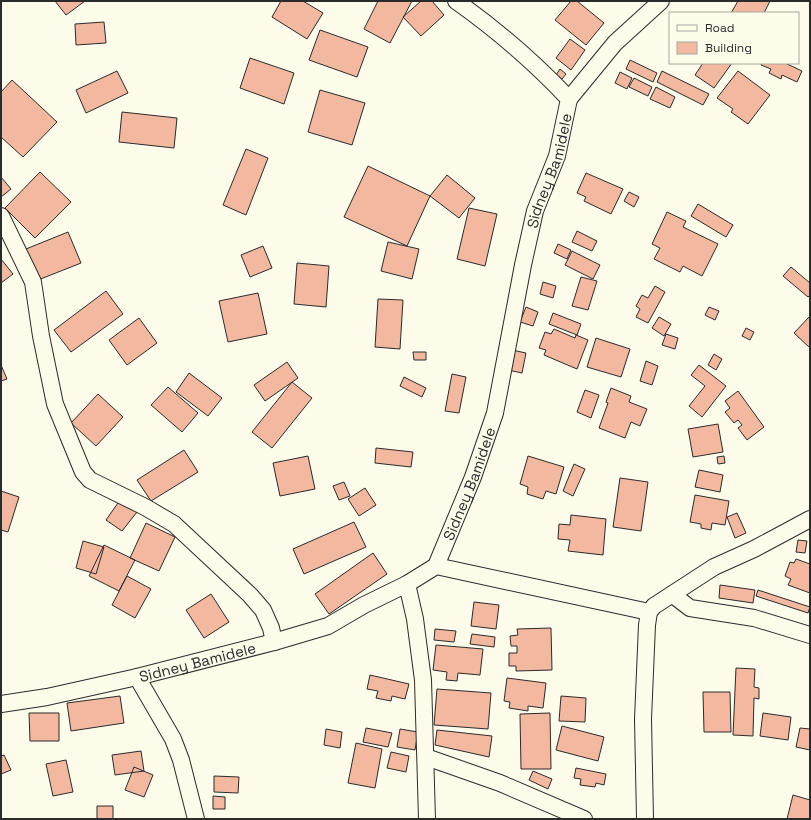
<svg xmlns="http://www.w3.org/2000/svg" width="811" height="820" viewBox="0 0 811 820" font-family="'Space Grotesk',sans-serif">
  <style>
    .building { fill: #f2b8a0; stroke: #2b2b2b }
    .lines { fill: none; stroke-linecap: round; stroke-linejoin: round }
    .street-casing { stroke: #2b2b2b; stroke-width: 18 }
    .street { stroke: #fdfbea; stroke-width: 16 }
    .labels { text-anchor: middle; dominant-baseline: central; stroke-width: 3; stroke-linejoin: round; paint-order: stroke }
    .street-label { font-size: 15px; fill: #2b2b2b; stroke: #fdfbea }
  </style>
  <rect width="100%" height="100%" fill="#fdfbea"/>
  <path class="building" d="M55,1H85L66,15Z
    M281,1H303L323,13L307,39L272,17Z
    M378,1H412L390,43L364,29Z
    M421,1H432L444,15L421,36L403,17Z
    M571,1H577L604,23L586,45L555,20Z
    M738,1H770L764,13H731Z
    M104,22L106,43L76,45L75,24Z
    M320,30L368,47L357,77L309,60Z
    M570,39L585,50L571,70L556,58Z
    M250,58L294,73L284,104L240,88Z
    M630,60L657,73L653,82L626,69Z
    M703,63H732L714,88L695,75Z
    M762,63H785L802,71L797,82L782,75L781,79L769,73L771,69L761,65Z
    M560,69L566,74L562,79L556,75Z
    M117,71L128,93L86,113L76,90Z
    M662,71L709,94L703,105L657,82Z
    M738,71L770,95L748,124L731,112L733,109L717,98Z
    M620,72L632,78L627,89L615,83Z
    M634,78L652,87L648,96L629,87Z
    M12,80L57,122L23,157L1,137V92Z
    M656,87L675,97L670,108L650,99Z
    M320,90L365,103L352,145L308,132Z
    M122,112L177,118L174,148L119,142Z
    M246,149L268,158L246,215L223,205Z
    M368,166L430,196L407,246L344,217Z
    M40,172L71,202L35,238L5,208Z
    M586,173L623,189L611,214L584,201L586,197L577,193Z
    M447,175L475,198L459,218L430,196Z
    M1,177L11,189L1,197Z
    M629,192L639,197L634,207L624,201Z
    M698,204L733,225L726,237L691,216Z
    M469,208L497,214L485,266L457,259Z
    M667,212L686,221L683,227L718,244L702,276L683,266L680,272L654,259L660,248L652,244Z
    M577,231L597,241L592,251L572,242Z
    M68,232L81,263L33,282L21,251Z
    M388,242L419,249L412,279L381,271Z
    M558,244L571,250L567,259L554,253Z
    M263,246L272,268L250,277L241,255Z
    M572,251L600,265L593,279L565,265Z
    M1,259L13,274L1,283Z
    M297,263L329,266L326,307L294,304Z
    M791,267L810,283V295L808,297L783,276Z
    M581,277L597,281L588,310L572,306Z
    M543,282L556,286L553,298L540,294Z
    M655,286L665,292L648,323L636,317L640,309L636,306L642,295L648,298Z
    M106,291L123,314L71,352L54,330Z
    M258,293L267,334L228,342L219,301Z
    M378,299L403,300L400,349L375,347Z
    M526,307L538,312L533,326L520,322Z
    M709,307L719,311L715,320L705,315Z
    M553,313L581,324L577,335L549,324Z
    M810,316V348L794,333Z
    M659,317L671,324L664,336L652,328Z
    M139,318L157,343L127,365L109,340Z
    M746,328L754,332L750,340L742,336Z
    M554,329L575,338L576,335L588,340L577,369L544,355L546,350L539,348L545,332L551,334Z
    M666,334L678,338L675,349L662,345Z
    M596,338L630,349L621,377L587,367Z
    M512,350L526,353L522,373L508,370Z
    M413,352H426V360H414Z
    M714,354L722,359L716,370L708,365Z
    M646,361L658,366L652,385L640,381Z
    M287,362L298,378L265,401L254,385Z
    M1,365L7,379L1,381Z
    M699,365L726,386L702,417L689,406L705,386L691,375Z
    M189,373L222,398L208,416L176,392Z
    M452,374L466,377L459,413L445,411Z
    M404,377L426,388L422,397L400,386Z
    M292,382L312,398L272,448L252,432Z
    M168,387L198,413L182,432L151,405Z
    M611,388L631,396L629,402L647,409L640,426L631,422L625,438L599,428L608,403L606,402Z
    M585,390L599,395L591,418L577,412Z
    M738,391L764,427L747,440L738,428L742,425L738,420L734,423L725,412L730,408L725,401Z
    M98,394L123,417L96,446L71,423Z
    M718,424L723,452L693,457L688,429Z
    M376,448L413,452L411,467L375,463Z
    M184,450L198,472L151,501L137,480Z
    M308,456L315,489L280,496L273,463Z
    M528,456L564,467L556,494L546,491L543,499L527,494L528,487L520,484Z
    M724,456L725,463L718,464L717,457Z
    M574,464L585,469L573,496L563,491Z
    M699,470L723,475L720,492L695,487Z
    M620,478L648,482L641,531L613,527Z
    M344,482L350,496L339,500L333,486Z
    M365,488L376,505L359,516L348,499Z
    M1,491L19,497L8,532L1,530Z
    M695,495L729,501L725,525L712,523L711,530L701,528V524L690,522Z
    M120,500L137,512L122,531L106,520Z
    M737,513L746,533L735,538L727,517Z
    M571,515L606,519L603,555L568,551L570,540L558,539L559,524L570,525Z
    M354,522L366,547L304,574L293,549Z
    M146,523L175,537L159,571L130,558Z
    M798,540L807,541L805,553L796,552Z
    M83,541L104,547L96,574L76,568Z
    M104,545L135,560L119,591L89,576Z
    M373,553L387,574L329,614L315,594Z
    M796,559L810,564V593L788,585L791,579L785,576L790,562L794,563Z
    M127,576L151,589L135,618L112,605Z
    M720,585L755,590L753,603L719,598Z
    M758,590L810,607L808,613L756,596Z
    M211,594L229,622L204,638L186,610Z
    M474,602L499,605L496,629L471,626Z
    M551,628L552,670L516,671V666H509V653H517V646H511L510,636L518,635L517,629Z
    M435,629L456,631L454,642L434,640Z
    M472,634L495,637L494,647L470,644Z
    M436,645L483,649L480,675L458,673L457,681L446,680L447,672L433,670Z
    M736,668L755,669L754,687L759,688V699L754,698L753,736L733,735Z
    M370,675L409,684L405,699L392,696L391,701L376,698L378,691L367,689Z
    M507,678L546,683L543,708L528,706V711L509,708L510,702L504,701Z
    M437,689L491,693L488,729L434,725Z
    M703,692H730L731,732H704Z
    M120,696L124,723L71,731L67,703Z
    M561,696L586,698L585,722L559,721Z
    M29,713H59V741H30Z
    M550,713L551,769H521L520,714Z
    M763,713L791,717L788,740L760,736Z
    M562,726L604,737L598,761L556,750Z
    M366,728L392,733L388,747L363,742Z
    M800,728L810,729V750L796,747Z
    M326,729L342,732L340,748L324,745Z
    M400,729L418,732L415,750L397,747Z
    M437,730L492,736L489,757L435,745Z
    M356,743L382,749L375,788L348,783Z
    M141,751L144,771L115,775L112,755Z
    M391,752L409,756L406,772L387,768Z
    M4,755L11,770L1,774V756Z
    M66,760L73,792L53,796L46,764Z
    M134,767L153,775L144,797L125,790Z
    M576,768L606,774L604,785L596,783L595,787L580,785L581,779L574,778Z
    M533,771L552,779L548,789L529,780Z
    M214,776L239,777L238,793L214,792Z
    M793,795L810,800V819H787Z
    M213,796L225,797V809H213Z
    M97,806H113V819H97Z"/>
  <g class="lines">
    <defs>
      <g id="street">
        <path d="M569,99L615,43L661,1"/>
        <path d="M1,216L33,282L41,336L55,404L83,472L90,480L145,507L174,524L250,595L263,610L271,628L274,642"/>
        <path d="M436,566L649,612"/>
        <path d="M407,584L415,619L423,680L427,819"/>
        <path d="M673,595L690,608L754,618L810,635"/>
        <path d="M137,677L173,739L181,760L196,819"/>
        <path id="s1" d="M1,704L47,697L137,677L274,642L328,626L364,605L407,584L436,566L473,477L495,413L523,265L535,211L557,156L569,99C535,63 497,30 456,1"/>
        <path d="M426,757L500,783L584,819"/>
        <path d="M645,819L643,719L647,625L649,612L654,606L714,567L754,549L810,519"/>
      </g>
    </defs>
    <use href="#street" class="street-casing"/>
    <use href="#street" class="street"/>
  </g>
  <g class="labels">
    <g class="street-label">
      <text stroke="none"><textPath href="#s1" startOffset="873">Sidney Bamidele</textPath></text>
      <text stroke="none"><textPath href="#s1" startOffset="549">Sidney Bamidele</textPath></text>
      <text stroke="none"><textPath href="#s1" startOffset="201">Sidney Bamidele</textPath></text>
    </g>
  </g>
  <rect width="811" height="820" fill="none" stroke="#2b2b2b" stroke-width="4"/>
  <rect x="669" y="12" width="130" height="52" fill="#fdfbea" stroke="#a9a89e"/>
  <rect x="677" y="25" width="20" height="6" fill="#fdfbea" stroke="#a9a89e"/>
  <text x="705" y="32" font-size="12" fill="#2b2b2b">Road</text>
  <rect x="677" y="42" width="20" height="12" fill="#f2b8a0" stroke="#a9a89e"/>
  <text x="705" y="52" font-size="12" fill="#2b2b2b">Building</text>
</svg>
